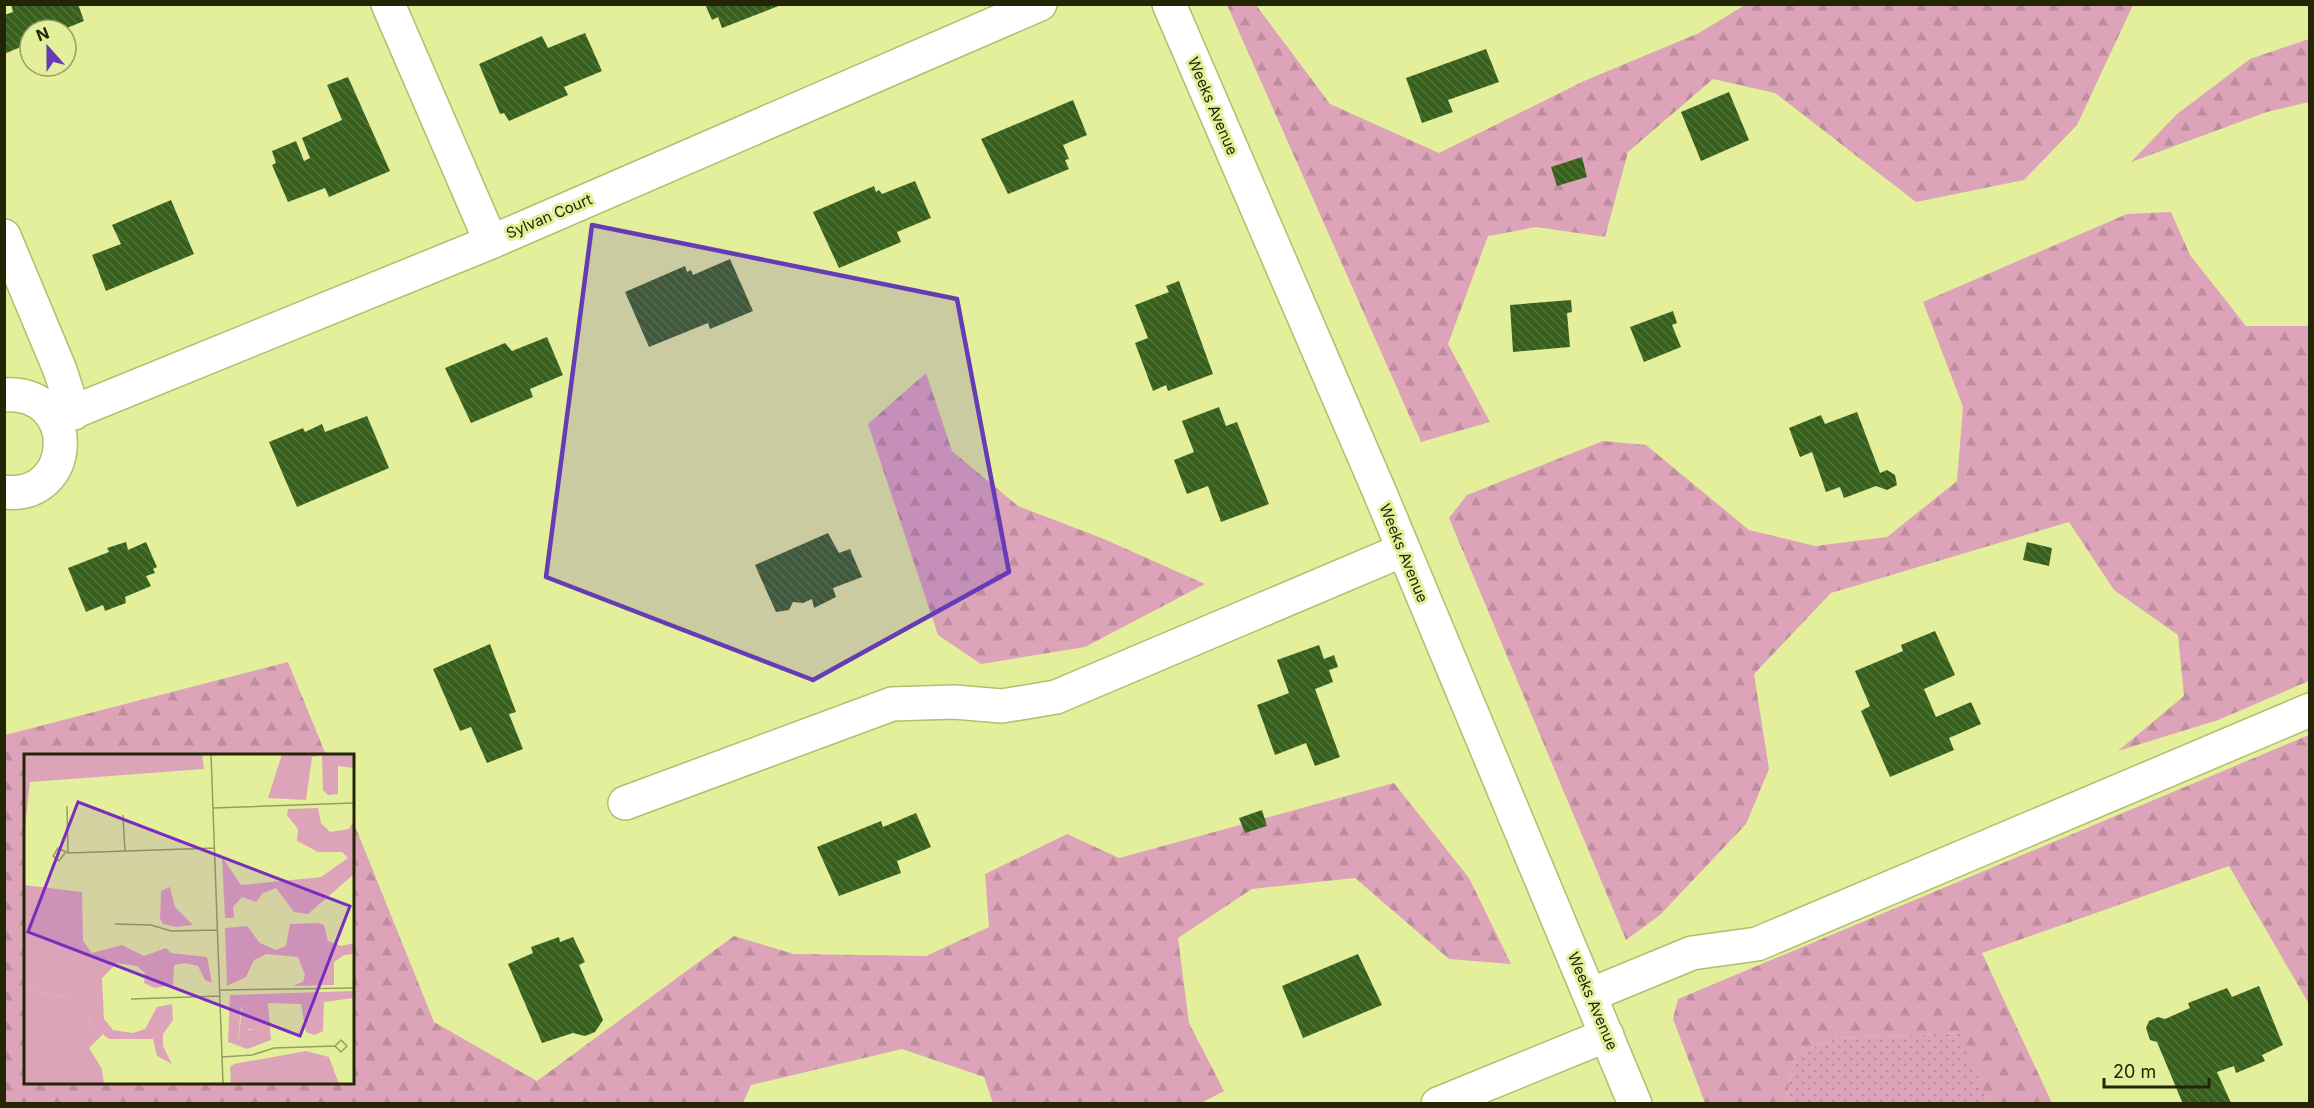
<svg xmlns="http://www.w3.org/2000/svg" width="2314" height="1108" viewBox="0 0 2314 1108" font-family="Inter,sans-serif">
  <style>
    .green { fill: url(#green-dots) }
    .forest { fill: url(#forest-firs) }
    .building { fill: url(#building-back-hatch) }
    .lines { fill: none; stroke-linecap: round; stroke-linejoin: round }
    .minor-casing { stroke: #b3bd6c; stroke-width: 36 }
    .minor { stroke: #fff; stroke-width: 33 }
    .marked { fill: #663cb4; fill-opacity: 0.2; stroke: #663cb4; stroke-width: 4.5; stroke-linejoin: round }
    .labels { text-anchor: middle; dominant-baseline: central; stroke-width: 6; stroke-linejoin: round; paint-order: stroke }
    .street-label { font-size: 15px; fill: #232604; stroke: #e4ef9c }
    .inset-road { fill: none; stroke: #979f5f; stroke-width: 1.5 }
    .view { fill: #7b2cbf; fill-opacity: 0.15; stroke: #7b2cbf; stroke-width: 3 }
    .inset-edge { fill: none; stroke: #232604; stroke-width: 3 }
  </style>
  <defs>
    <pattern id="green-dots" width="8" height="8" patternUnits="userSpaceOnUse" patternTransform="scale(1.5)"><rect width="8" height="8" fill="#dda4b9"/><path d="M2 2h.1M6 6h.1" fill="none" stroke="#bd8d9d" stroke-width="1.8" stroke-linecap="round"/></pattern>
    <pattern id="forest-firs" width="22" height="20" patternUnits="userSpaceOnUse" patternTransform="scale(1.5)"><rect width="22" height="20" fill="#dda4b9"/><path d="M5 1l3.5 6h-7zM16 11l3.5 6h-7z" fill="#bd8d9d"/></pattern>
    <pattern id="building-back-hatch" width="6" height="6" patternUnits="userSpaceOnUse" patternTransform="scale(1.5)"><rect width="6" height="6" fill="#38601d"/><path d="M-1 5l2 2M0 0l6 6M5-1l2 2" fill="none" stroke="#53733b"/></pattern>
  </defs>
  <rect width="100%" height="100%" fill="#e4ef9c"/>
  <path class="green" d="M1961,1033L1988,1103L1788,1104L1786,1099L1795,1054L1839,1038Z"/>
  <path class="forest" d="M1227,5H1256L1330,104L1439,153L1584,81L1699,33L1745,5H2133L2077,125L2024,180L1916,202L1775,93L1713,79L1628,152L1605,237L1536,227L1488,236L1448,344L1490,422L1421,442Z
    M2309,39V102L2267,112L2131,162L2177,114L2250,59Z
    M2171,212L2190,255L2246,326H2309V681L2218,720L2118,751L2184,696L2178,635L2114,590L2069,522L1831,593L1754,674L1769,769L1746,824L1660,915L1626,940L1449,518L1467,495L1603,441L1646,445L1749,530L1815,546L1887,537L1957,481L1963,407L1923,302L2127,214Z
    M926,373L952,451L1018,506L1104,539L1205,584L1085,647L981,664L938,635L868,424Z
    M288,662L326,755L26,756V1082H352L353,821L434,1022L537,1081L734,936L794,954L926,956L989,927L985,874L1067,834L1119,858L1394,783L1469,878L1511,964L1449,959L1355,878L1252,889L1178,938L1189,1023L1224,1091L1201,1103H993L984,1077L902,1049L751,1085L743,1103L5,1104V735Z
    M2309,735V1004L2229,866L1982,953L2052,1103H1988L1960,1033L1839,1038L1795,1054L1786,1099L1788,1103H1705L1673,1019L1678,999Z"/>
  <path class="building" d="M11,4H78L84,21L62,30H30V43L4,54V15L13,12Z
    M705,4H781V5L722,28L718,17L712,20Z
    M585,33L602,71L564,87L568,95L509,121L504,113L500,114L479,64L542,36L548,48Z
    M1486,49L1499,82L1448,100L1453,112L1422,123L1406,78Z
    M348,77L390,171L329,197L325,188L288,202L272,165L276,163L272,151L296,141L304,161L310,158L302,138L342,120L327,85Z
    M1729,92L1749,140L1701,161L1681,112Z
    M1073,100L1087,135L1063,145L1069,159L1065,160L1069,169L1008,194L981,139Z
    M1582,157L1587,177L1557,186L1551,167Z
    M915,181L931,218L897,232L901,242L839,268L813,212L874,186L876,192L879,190L882,194Z
    M171,200L194,254L106,291L92,255L121,244L112,225Z
    M730,259L753,311L710,329L708,323L649,347L625,292L685,266L687,272L691,270L693,275Z
    M1179,281L1213,374L1168,391L1166,385L1153,391L1135,343L1148,338L1135,305L1169,292L1166,286Z
    M1571,300L1572,312L1567,313L1570,347L1513,352L1510,305Z
    M1673,311L1677,323L1672,325L1681,347L1644,362L1630,327Z
    M547,337L563,375L530,389L533,397L471,423L445,368L505,343L512,351Z
    M1219,407L1226,426L1237,422L1269,504L1221,522L1208,486L1187,494L1174,460L1194,452L1182,421Z
    M1857,412L1880,473L1887,470L1895,475L1897,485L1887,490L1876,486L1844,498L1840,487L1826,492L1812,452L1800,457L1789,428L1821,415L1825,424Z
    M367,416L389,468L297,507L269,442L303,428L305,432L322,424L325,432Z
    M828,533L839,553L850,549L862,577L833,588L836,597L814,608L812,599L803,603L793,602L789,610L776,612L755,565Z
    M126,542L128,550L146,542L157,567L153,569L155,573L146,576L151,586L125,597L126,603L105,611L103,605L86,612L68,568L109,552L107,548Z
    M2027,542L2052,548L2049,566L2023,560Z
    M1935,631L1955,675L1924,689L1936,717L1971,702L1981,724L1949,738L1954,750L1890,777L1861,711L1870,706L1855,671L1903,651L1901,645Z
    M490,644L516,712L509,714L523,749L487,763L471,727L460,731L433,669Z
    M1319,645L1324,659L1334,655L1338,667L1329,670L1333,682L1315,689L1340,757L1315,766L1306,743L1275,755L1257,705L1289,693L1277,660Z
    M1262,810L1267,826L1245,833L1239,818Z
    M916,813L931,847L897,861L901,873L839,896L817,847L881,821L883,827Z
    M559,937L560,942L573,937L585,962L579,965L603,1020L595,1032L585,1036L573,1033L542,1043L508,964L533,953L531,947Z
    M1358,954L1382,1005L1303,1038L1282,986Z
    M2259,986L2283,1045L2262,1055L2265,1061L2236,1073L2234,1066L2217,1072L2231,1103L2183,1104L2157,1042L2150,1040L2146,1028L2149,1021L2158,1017L2165,1019L2190,1008L2188,1003L2227,988L2232,997Z"/>
  <g class="lines">
    <defs>
      <path id="minor" d="M388,4L491,242
        M1169,4L1380,493L1635,1104
        M4,236L60,370L74,413
        M4,395C82,390 76,501 4,492
        M56,419L491,242L1040,4
        M625,803L892,704L954,702L1002,706L1056,697L1403,550
        M1590,995L1692,953L1757,944L2310,710
        M1438,1104L1607,1035"/>
    </defs>
    <use href="#minor" class="minor-casing"/>
    <use href="#minor" class="minor"/>
  </g>
  <path class="marked" d="M592,225L957,299L1009,572L813,680L546,577Z"/>
  <g class="labels">
    <g class="street-label">
      <text transform="translate(1213 106) rotate(67)">Weeks Avenue</text>
      <text transform="translate(549 216) rotate(-23)">Sylvan Court</text>
      <text transform="translate(1404 553) rotate(68)">Weeks Avenue</text>
      <text transform="translate(1593 1001) rotate(67)">Weeks Avenue</text>
    </g>
  </g>
  <g transform="translate(24 754)">
    <rect width="330" height="330" fill="#e4ef9c"/>
    <path d="M0,229L19,239L52,245L65,259L66,270L79,280L65,294L78,315L80,330H0ZM218,253L238,258V271L233,276L224,275L214,290Z" fill="#dda4b9"/>
    <path d="M0,0H178L180,15L6,28L0,83ZM258,0H330V14L314,12V40L304,41L299,36L298,1L288,3L282,46L244,44ZM294,54L297,69L306,78L325,75L330,67V120L284,160L270,158L252,134L239,139L232,148L218,143L209,153L210,164H201L198,103L217,131L297,123L324,104L318,98H294L273,87L274,75L263,61L264,55ZM0,131L58,138L59,187L68,199L98,191L120,202L142,194L147,199L183,203L188,229L181,226L174,212L161,209L150,211L149,231L130,234L120,229L121,219L113,212L93,209L78,224L80,265L89,276L109,279L121,275L133,253L148,250L149,266L139,280V292L148,310L133,302L129,285H85L66,270L65,259L52,245L19,239L0,229ZM146,133L151,153L169,171L152,173L139,170L136,165L137,137ZM295,169L300,171L304,187L317,192L330,189V200L320,201L310,208V231L269,232L279,228L281,221L274,203L243,200L230,206L222,223L203,232L201,174L223,172L236,189L252,196L262,192L266,170ZM330,237V244L300,248L299,277L290,281L282,278L277,250L244,249L247,286L223,295L204,288L206,241ZM217,253L238,258V271L233,276H218L214,288ZM282,297L305,303L315,330H207L206,313L210,310Z" fill="#dda4b9" fill-rule="evenodd"/>
    <path class="inset-road" d="M187,0L199,330M43,52L44,99M189,54L330,49M99,61L101,98M41,99L35,107L29,102L34,94L44,99L191,94M91,170L127,171L147,177L194,176M196,236L330,234M107,245L196,242M198,303L228,301L250,294L311,292L317,286L323,292L317,298L311,292"/>
    <path class="view" d="M54,48L326,152L276,282L4,178Z"/>
    <rect width="330" height="330" class="inset-edge"/>
  </g>
  <rect width="2314" height="1108" fill="none" stroke="#232604" stroke-width="12"/>
  <g transform="translate(48 48) rotate(339)"><circle r="28" fill="#e4ef9c" stroke="#979f5f" stroke-width="1.5"/>
  <path d="M0-4.5L10 22L0 15L-10 22Z" fill="#663cb4"/>
  <text y="-9" font-size="16" font-weight="bold" text-anchor="middle" fill="#232604">N</text>
  </g>
  <path d="M2104 1078v9h105v-9" fill="none" stroke="#232604" stroke-width="3"/>
  <text x="2113" y="1078" font-size="18" fill="#232604" stroke="#e4ef9c" stroke-width="4.5" paint-order="stroke">20 m</text>
</svg>
